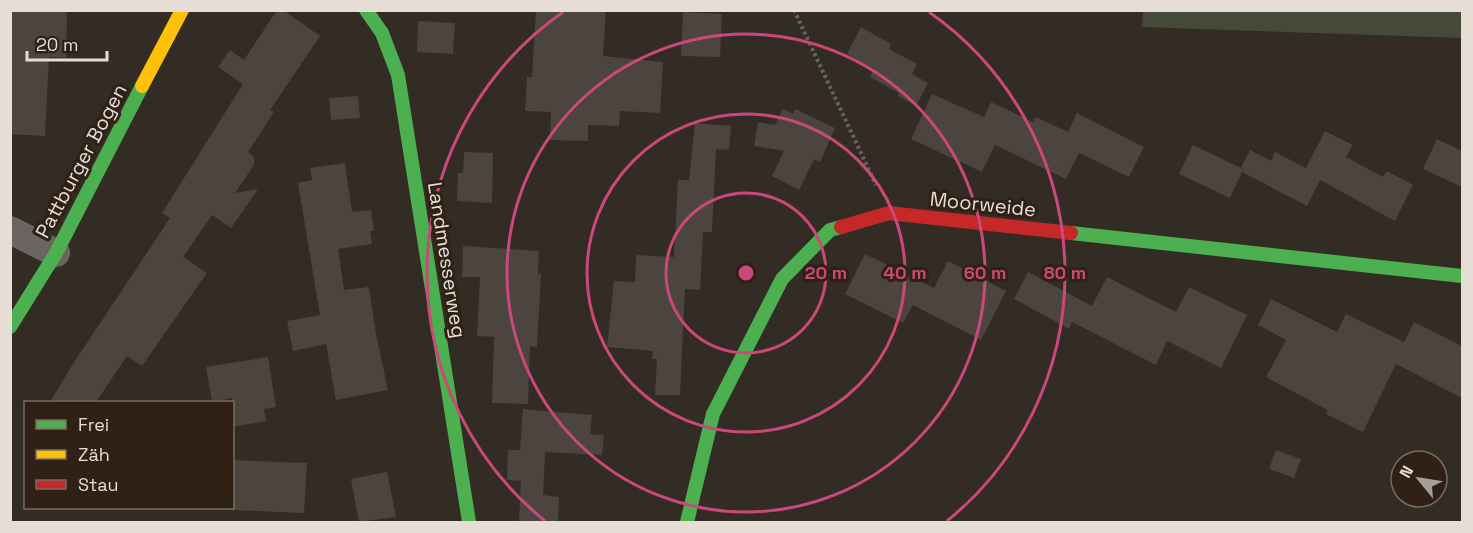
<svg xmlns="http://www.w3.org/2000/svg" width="1473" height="533" viewBox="0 0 1473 533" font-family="'Space Grotesk',sans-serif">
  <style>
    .green { fill: #454937 }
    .building { fill: #4b443f }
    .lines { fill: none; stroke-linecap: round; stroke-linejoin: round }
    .path { stroke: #66635f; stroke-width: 4; stroke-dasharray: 3 3; stroke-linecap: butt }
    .street { stroke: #696661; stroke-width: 28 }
    .fast { stroke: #4caf50; stroke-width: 14 }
    .slow { stroke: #ffc107; stroke-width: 14 }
    .jam { stroke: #c62828; stroke-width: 14 }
    .ring { fill: none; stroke: #cb497a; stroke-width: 3 }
    .labels { text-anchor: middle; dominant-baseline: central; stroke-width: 6; stroke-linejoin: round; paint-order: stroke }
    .street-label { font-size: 20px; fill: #e6ddd5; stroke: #2f2115 }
    .centre { fill: #cb497a; stroke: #2f2115; stroke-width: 3 }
    .ring-label { font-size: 18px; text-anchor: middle; font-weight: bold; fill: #cb497a; stroke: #2f2115; stroke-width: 6; stroke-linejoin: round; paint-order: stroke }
  </style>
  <rect width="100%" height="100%" fill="#332c25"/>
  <path class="green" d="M1143,11H1462V38L1142,27Z"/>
  <path class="building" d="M10,10H67L66,58L49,57L45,136L10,134Z
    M277,10H283L320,36L270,110L274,112L248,152L254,157V165L235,193L258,189L231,228L212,215L183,257L207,273L142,366L127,356L96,402H50L74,362L170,218L162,213L243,84L218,67L230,50L244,60Z
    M536,10H606L603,56L663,62L660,113L620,111L619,126L588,125V141L550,140L551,112L525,111L527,77H532Z
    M683,12L722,14L720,57L681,56Z
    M418,21L455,23L453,54L417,52Z
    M861,27L891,44L889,49L917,64L912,74L928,83L916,106L898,96L899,93L870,77L874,69L847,54Z
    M932,94L984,117L991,102L1033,122L1036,117L1068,132L1077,113L1144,147L1129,177L1079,153L1066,179L995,145L982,172L911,139Z
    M358,96L360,118L331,120L329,98Z
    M783,109L793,114L795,109L835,128L820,162L814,159L799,190L772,176L784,151L754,146L758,122L775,125Z
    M695,123L731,126L729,150L716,149L712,232H703L700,290L685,289L680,395H655L657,359H652L653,351L607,347L614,281L635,282L636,255L674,257L678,180H689Z
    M1325,131L1353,145L1346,157L1383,177L1387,171L1413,185L1395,221L1320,180L1307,206L1242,172L1230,198L1179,174L1193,145L1241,168L1250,150L1271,161L1275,152L1306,168Z
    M1437,139L1462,151V187L1423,169Z
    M464,152L493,153L492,203L457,201L458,173H463Z
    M345,163L352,212L371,210L374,231H370L372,244L338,249L344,290L369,287L376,334L388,390L336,400L326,344L293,351L287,321L320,315L298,183L312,180L310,168Z
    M463,246L539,251L538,274H541L537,347L530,346L528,404L492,403L494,337L477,336L480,277H462Z
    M865,254L934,288L948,261L1006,291L981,340L913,305L903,323L845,294Z
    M1028,272L1092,306L1107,277L1176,312L1189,287L1247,315L1221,368L1167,341L1156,365L1072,322L1069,329L1014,299Z
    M1271,299L1337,332L1346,314L1404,342L1414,322L1462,346V398L1396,364L1363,432L1326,414L1328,410L1266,377L1286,340L1258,325Z
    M268,357L276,407L264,409L266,421L232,427V398L212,402L206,367Z
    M523,409L592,415L590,434L604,435L602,455L545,452L543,495L559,497L558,522H519L521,481L507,480L508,450H520Z
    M1276,450L1301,459L1294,478L1269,469Z
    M232,460L307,463L304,513L232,510Z
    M387,472L396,517L359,522L351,479Z"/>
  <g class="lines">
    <path class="path" d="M794,10L876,185"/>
    <path class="street" d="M10,230L56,253"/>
    <path class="fast" d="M366,10L382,33L398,75L469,522
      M1071,233L1462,276
      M10,327L56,253L142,86
      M687,522L713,414L782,279L830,230L841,227"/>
    <path class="slow" d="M142,86L182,10"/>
    <path class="jam" d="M841,227L889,213L1071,233"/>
  </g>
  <g class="ring">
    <circle cx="746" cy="273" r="80"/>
    <circle cx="746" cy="273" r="159"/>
    <circle cx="746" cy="273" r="239"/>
    <path d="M545 521A319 319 0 0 1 563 12M929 12A319 319 0 0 1 947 521"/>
  </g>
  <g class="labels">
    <g class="street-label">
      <text transform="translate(81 161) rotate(-62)">Pattburger Bogen</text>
      <text transform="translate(983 204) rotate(6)">Moorweide</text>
      <text transform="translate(447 260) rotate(81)">Landmesserweg</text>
    </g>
  </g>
  <circle cx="746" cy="273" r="9" class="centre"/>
  <g class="ring-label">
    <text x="826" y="279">20 m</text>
    <text x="905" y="279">40 m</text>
    <text x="985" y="279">60 m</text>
    <text x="1065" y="279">80 m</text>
  </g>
  <rect width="1473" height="533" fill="none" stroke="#e6ddd5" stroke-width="24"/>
  <rect x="24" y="401" width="210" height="108" fill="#2f2115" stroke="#786c62" stroke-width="1.5"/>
  <rect x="36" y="420" width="30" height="9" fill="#4caf50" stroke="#786c62" stroke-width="1.5"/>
  <text x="78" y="431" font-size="18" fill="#e6ddd5">Frei</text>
  <rect x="36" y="450" width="30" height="9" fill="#ffc107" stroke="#786c62" stroke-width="1.5"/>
  <text x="78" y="461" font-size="18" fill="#e6ddd5">Zäh</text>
  <rect x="36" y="480" width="30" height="9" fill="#c62828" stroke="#786c62" stroke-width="1.5"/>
  <text x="78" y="491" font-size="18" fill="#e6ddd5">Stau</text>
  <g transform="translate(1419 479) rotate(300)"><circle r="28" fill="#2f2115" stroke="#786c62" stroke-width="1.5"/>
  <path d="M0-4.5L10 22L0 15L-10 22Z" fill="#a79f97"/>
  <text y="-9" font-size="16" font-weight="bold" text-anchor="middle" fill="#e6ddd5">N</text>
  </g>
  <path d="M27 51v9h80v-9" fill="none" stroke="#e6ddd5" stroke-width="3"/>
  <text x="36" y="51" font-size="18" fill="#e6ddd5" stroke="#2f2115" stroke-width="4.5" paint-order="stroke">20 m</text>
</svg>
